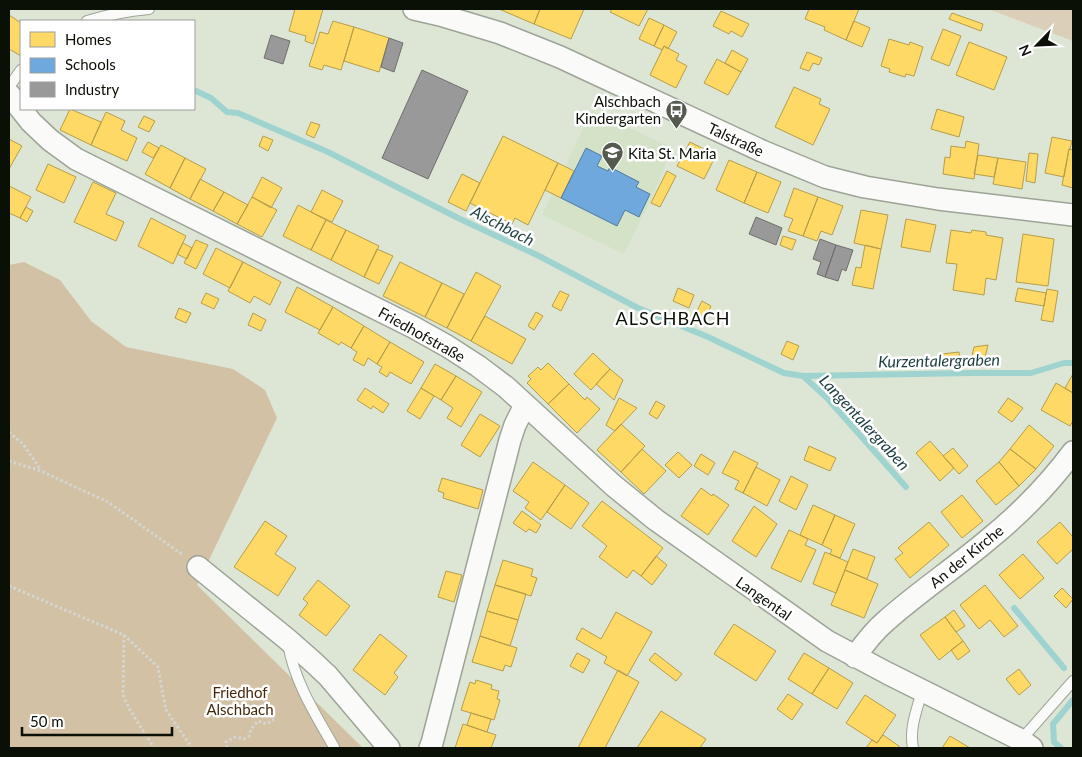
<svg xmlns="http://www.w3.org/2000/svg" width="1082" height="757" viewBox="0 0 1082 757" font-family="Lato,sans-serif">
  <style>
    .built { fill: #d4e3c8 }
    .green { fill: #dbcfba }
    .forest { fill: #d3c1a5 }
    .homes { fill: #ffd966; stroke: #b69d49 }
    .schools { fill: #6fa8dc; stroke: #517a9c }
    .industry { fill: #999; stroke: #6e706d }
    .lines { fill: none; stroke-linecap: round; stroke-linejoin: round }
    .stream { stroke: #9fd3cf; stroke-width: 6 }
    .service-casing { stroke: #9da497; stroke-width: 12 }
    .minor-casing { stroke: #9da497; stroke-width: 24 }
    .path { stroke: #d3d6d1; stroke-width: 3; stroke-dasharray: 2.5 2.5; stroke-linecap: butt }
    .service { stroke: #fafbf9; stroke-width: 10 }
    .minor { stroke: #fafbf9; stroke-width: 21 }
    .labels { text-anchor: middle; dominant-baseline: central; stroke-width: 5; stroke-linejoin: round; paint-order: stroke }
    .poi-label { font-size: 15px; fill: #0b1006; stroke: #fff; text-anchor: end }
    .street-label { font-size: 15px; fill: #0b1006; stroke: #fff }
    .park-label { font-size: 15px; fill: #45280a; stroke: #fff }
    .water-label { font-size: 16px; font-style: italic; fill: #1a3d3e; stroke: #fff }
    .quarter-label { font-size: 18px; letter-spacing: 1px; fill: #0b1006; stroke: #fff }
  </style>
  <rect width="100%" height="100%" fill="#dde6d5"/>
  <path class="built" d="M592,110L672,148L653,196L624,254L542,215Z"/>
  <path class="green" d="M988,9H1073V41Z"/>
  <path class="forest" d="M24,262L60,280L91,321L126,347L233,369L265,390L277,418L197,585L363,748H9V265Z"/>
  <path class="homes" d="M295,9H323L313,44L305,41L306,36L289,31Z
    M499,9H540L534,24Z
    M540,9H584L571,39L534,24Z
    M612,9H648L639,26L610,12Z
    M809,9H859L846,40L824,30L825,27L805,19Z
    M721,11L749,24L742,37L731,31L729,34L713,26Z
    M952,13L983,24L981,31L949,19Z
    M9,15L21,23V56L9,49Z
    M649,18L664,25L654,46L639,39Z
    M333,21L354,27L341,70L324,65L322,70L309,66L320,32L328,34Z
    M854,21L870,28L862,47L846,40Z
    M664,25L677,32L668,49L664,46L662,50L654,46Z
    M354,27L389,38L379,72L344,61Z
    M943,29L961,36L949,66L931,59Z
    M889,39L909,45L910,42L923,47L914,76L906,74L905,77L889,72L890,69L881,66Z
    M969,42L1007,57L994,90L956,75Z
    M664,46L679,54L676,60L687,66L676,88L650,75Z
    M732,50L748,59L741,72L725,63Z
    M807,52L822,58L819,65L813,63L809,71L800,68Z
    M717,59L741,72L728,95L704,83Z
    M794,87L821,99L819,104L830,109L813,145L775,127Z
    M70,109L101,122L91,145L60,130Z
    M937,109L964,117L959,137L931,129Z
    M106,112L125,121L121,130L137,138L127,161L91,145Z
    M144,116L155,121L149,132L138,127Z
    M311,122L320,125L314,138L306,134Z
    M263,136L273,140L268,151L259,146Z
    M503,136L558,163L528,225L515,218L512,224L470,203Z
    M1052,137L1072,141L1070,149H1069L1064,177L1045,173Z
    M9,139L22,146L9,169Z
    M966,141L979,144L974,179L943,174L945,157L950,158L951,146L965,148Z
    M148,142L159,148L153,158L142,152Z
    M690,142L716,155L704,179L677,166Z
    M161,145L185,158L170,188L145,174Z
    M1069,149L1073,150V188L1062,185Z
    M1029,153L1038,154L1035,183L1026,181Z
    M978,155L998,158L994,177L974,174Z
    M185,158L206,169L190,199L170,188Z
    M998,158L1026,162L1022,189L993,184Z
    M729,160L757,172L744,203L716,190Z
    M558,163L574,171L561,198L545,190Z
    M48,164L76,177L64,203L36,190Z
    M667,171L676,176L660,207L651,203Z
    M757,172L781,182L768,213L744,203Z
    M462,174L480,183L466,211L448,202Z
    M262,177L282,188L271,208L252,197Z
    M200,179L224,192L213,211L190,199Z
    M93,182L116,193L106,214L124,222L116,241L74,222Z
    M9,186L31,197L20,218L9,213Z
    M794,188L818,197L803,236L788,231L793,219L784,216Z
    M322,190L343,201L332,222L311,212Z
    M224,192L248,205L237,224L213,211Z
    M252,197L277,210L262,237L237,224Z
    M818,197L843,206L832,235L821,231L817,241L803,236Z
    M298,205L326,220L311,250L283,236Z
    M26,207L33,211L27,222L20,218Z
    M861,210L888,215L881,249L854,243Z
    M151,218L186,236L173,264L138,246Z
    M906,219L936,225L930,252L901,247Z
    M326,220L346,230L331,260L311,250Z
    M346,230L379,246L364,277L331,260Z
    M951,230L971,233L972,230L986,232V235L1003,238L996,280L986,278L984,295L953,290L957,264L946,263Z
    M1023,234L1054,239L1048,286L1016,282Z
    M783,236L796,240L792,250L780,245Z
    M196,240L208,245L196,269L184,263Z
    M183,243L192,248L187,259L177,254Z
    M865,245L881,249L873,289L852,285L856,267L861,268Z
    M216,248L243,262L230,288L203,274Z
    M377,249L393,256L379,284L364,277Z
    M243,262L281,282L270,305L254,296L250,303L228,291Z
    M400,262L442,283L425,317L383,296Z
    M476,272L501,286L471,341L447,328Z
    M442,283L464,294L447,328L425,317Z
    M297,287L333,307L320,330L285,312Z
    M678,288L694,295L689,308L673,301Z
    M1018,288L1046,293L1044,306L1015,301Z
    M1047,289L1058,291L1053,322L1041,320Z
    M560,291L569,295L561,311L552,306Z
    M206,293L219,299L214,309L201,303Z
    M702,301L711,306L706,318L696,313Z
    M333,307L364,326L351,348L341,342L339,345L318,333Z
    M179,308L191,313L186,323L175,318Z
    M536,312L543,316L534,330L528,326Z
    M253,313L266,320L261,331L248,325Z
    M485,316L526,339L512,364L471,341Z
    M364,326L390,342L377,364L368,358L364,366L353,360L357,352L351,348Z
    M787,341L799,346L793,360L781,354Z
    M390,342L424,362L411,384L390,372L387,377L379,372L382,367L377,364Z
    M988,345L983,366L970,364L974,347Z
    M959,352L960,365L943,367L942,354Z
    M593,353L610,369L591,390L574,374Z
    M548,363L569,384L548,404L527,383L531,379L528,376L538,367L541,370Z
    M435,364L456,376L441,400L421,388Z
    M610,369L623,380L614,400L596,384Z
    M1073,374V393L1065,388Z
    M456,376L482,392L461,427L447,418L453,408L441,400Z
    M1056,383L1073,393V421L1070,426L1041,410Z
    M569,384L585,400L587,397L600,409L577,433L548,404Z
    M365,388L389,404L383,413L373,406L371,409L357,400Z
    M421,388L434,396L420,419L407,411Z
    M619,398L637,408L615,431L606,425Z
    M1008,398L1023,408L1012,422L998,412Z
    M656,401L665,406L657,419L649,414Z
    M480,414L500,426L480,457L461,445Z
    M621,424L645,446L621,472L597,450Z
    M1029,425L1054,446L1036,469L1010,449Z
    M930,441L954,468L940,481L916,453Z
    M809,446L836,458L830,471L804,460Z
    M953,448L968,466L959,474L943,456Z
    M642,449L666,471L644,494L621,472Z
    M1010,449L1036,469L1019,486L999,462Z
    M734,451L758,463L743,493L735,489L739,481L722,473Z
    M678,452L692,465L679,478L665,465Z
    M701,454L715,463L708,475L694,466Z
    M533,462L565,485L541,520L525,508L529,502L513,491Z
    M999,462L1019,486L996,505L976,481Z
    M756,467L780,480L767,506L743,493Z
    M791,476L808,485L796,510L779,501Z
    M442,478L483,490L478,509L443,498L444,493L438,491Z
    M565,485L589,503L571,529L547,512Z
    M701,488L712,496L713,494L729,505L708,535L681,516Z
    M962,495L983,521L962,538L941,512Z
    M602,501L663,548L641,576L633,570L627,578L599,557L607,546L582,526Z
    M813,505L835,515L822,545L800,535Z
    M754,506L777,524L756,557L732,541Z
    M522,511L541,525L536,533L529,529L526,532L513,523Z
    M835,515L855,524L840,558L830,554L832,550L822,545Z
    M265,521L287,536L275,554L296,568L278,596L234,567Z
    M929,522L949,545L910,578L895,559L903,553L898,548Z
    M1060,522L1073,537V549L1057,564L1037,542Z
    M789,530L808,539L805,545L816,550L801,582L771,568Z
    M853,549L875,557L867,579L845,570Z
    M825,552L848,562L836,593L813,584Z
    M1023,554L1044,578L1020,599L999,575Z
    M656,556L667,565L652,585L641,576Z
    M503,560L533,569L531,576L537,578L531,596L495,585Z
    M845,570L878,584L864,618L831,605Z
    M446,571L462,575L454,602L438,597Z
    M318,580L350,606L326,636L299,615L308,603L303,599Z
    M495,585L526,594L518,620L487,611Z
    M985,585L1018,626L1004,637L990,620L979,629L960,605Z
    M1062,588L1073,599L1066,608L1054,596Z
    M954,610L965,626L956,632L945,617Z
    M487,611L518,620L510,646L480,636Z
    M616,612L652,632L627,676L604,663L607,657L576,639L582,628L601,639Z
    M945,617L963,641L939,660L920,635Z
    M734,624L776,651L756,681L714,654Z
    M380,634L407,656L394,673L398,677L385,695L353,670Z
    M480,636L517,648L511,667L505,665L503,671L472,662Z
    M963,641L970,651L958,660L951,650Z
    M577,653L590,660L583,673L570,666Z
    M655,653L682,674L676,681L649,660Z
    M804,653L829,668L812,694L788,679Z
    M829,668L853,683L837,709L812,694Z
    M1019,669L1031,685L1019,695L1006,679Z
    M618,670L639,682L605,748H578Z
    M476,680L492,685L491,689L499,691L497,699L500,700L494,720L461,710L470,682L475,684Z
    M788,694L803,704L792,720L777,709Z
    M865,695L896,715L877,743L846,723Z
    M661,711L706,739L700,748H637Z
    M471,713L491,719L487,732L467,725Z
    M463,724L496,735L491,748H455Z
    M883,735L899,746L900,748H866L872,740L877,743Z
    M950,736L970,748H942Z"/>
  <path class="schools" d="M586,148L602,156L597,166L608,171L610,167L639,182L636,187L650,194L639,217L625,210L617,226L561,198Z"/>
  <path class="industry" d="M271,35L290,41L283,64L264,58Z
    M389,38L403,43L394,72L381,67Z
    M422,70L468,91L428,179L382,158Z
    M756,217L782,228L776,245L749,234Z
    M820,239L836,245L825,277L817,274L821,262L813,259Z
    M836,245L853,250L846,271L842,269L838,281L825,277Z"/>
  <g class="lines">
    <path class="stream" d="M194,90L211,98L227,112L238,113L328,152L458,218L539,256L638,308L708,337L784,373L803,376L971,373H1031L1064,363H1073
      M803,376L827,398L906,487
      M1014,608L1064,668
      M1061,748L1054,742L1053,724L1073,700"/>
    <defs>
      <path id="service" d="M87,21C107,15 128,11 149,9
        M9,87L21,70
        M288,643C294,681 315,714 334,747
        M1021,740L1073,681
        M913,748C909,728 917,710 922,691"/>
      <path id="minor" d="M414,9L440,15L500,33L560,57L762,151L825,177L865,187L938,199L1073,215
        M9,94L31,122L50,140L76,159L413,327L447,346L478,366L506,387L614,486L656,520L827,641L887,673L1021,740L1032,748
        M198,567L287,639L312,661L328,676L389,748
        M855,657C864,644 875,630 887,620C920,591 956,567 989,539C1021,513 1049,484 1073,452
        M430,748L432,743L510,440L515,425L525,405"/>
    </defs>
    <use href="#service" class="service-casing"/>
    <use href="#minor" class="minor-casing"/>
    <path class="path" d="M9,432L23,444L40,469
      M9,461L41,471L108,502L183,555
      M9,586L124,635L158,667L162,690L166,710L192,748
      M124,635L123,695L130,710L154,748
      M227,748L226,742L235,737L244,739L249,736L251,729L258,721L266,724L275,719"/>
    <use href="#service" class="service"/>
    <use href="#minor" class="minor"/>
  </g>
  <defs>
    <symbol id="bus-pin" viewBox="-11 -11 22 30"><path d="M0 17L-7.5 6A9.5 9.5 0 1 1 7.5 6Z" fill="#545b4e" stroke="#fff"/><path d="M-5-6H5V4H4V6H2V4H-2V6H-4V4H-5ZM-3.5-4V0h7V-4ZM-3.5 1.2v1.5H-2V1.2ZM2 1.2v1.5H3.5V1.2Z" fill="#fff"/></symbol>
    <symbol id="school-pin" viewBox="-11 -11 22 30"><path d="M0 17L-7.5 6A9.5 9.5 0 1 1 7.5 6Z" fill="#545b4e" stroke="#fff"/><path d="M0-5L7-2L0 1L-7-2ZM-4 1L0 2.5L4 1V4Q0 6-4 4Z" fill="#fff"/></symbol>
  </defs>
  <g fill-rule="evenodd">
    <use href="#bus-pin" x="664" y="98" width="25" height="34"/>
    <use href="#school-pin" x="600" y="140" width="25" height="34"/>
  </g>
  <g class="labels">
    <g class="poi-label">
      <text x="661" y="101">Alschbach<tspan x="661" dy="17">Kindergarten</tspan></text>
      <text x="628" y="153" text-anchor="start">Kita St. Maria</text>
    </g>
    <g class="street-label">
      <text transform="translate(736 139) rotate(25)">Talstraße</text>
      <text transform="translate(422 334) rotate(29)">Friedhofstraße</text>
      <text transform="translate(966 556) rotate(-39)">An der Kirche</text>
      <text transform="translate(764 598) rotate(35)">Langental</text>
    </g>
    <g class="park-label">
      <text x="240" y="692">Friedhof<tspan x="240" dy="17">Alschbach</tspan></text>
    </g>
    <g class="water-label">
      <text transform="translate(503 225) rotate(27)">Alschbach</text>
      <text transform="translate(939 360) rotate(-1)">Kurzentalergraben</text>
      <text transform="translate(865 422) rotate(47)">Langentalergraben</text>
    </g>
    <g class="quarter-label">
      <text x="673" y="318">ALSCHBACH</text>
    </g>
  </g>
  <rect width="1082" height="757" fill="none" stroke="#0b1006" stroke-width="20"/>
  <rect x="20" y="20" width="175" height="90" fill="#ffffff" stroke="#9d9f9b"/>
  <rect x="30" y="32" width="25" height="15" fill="#ffd966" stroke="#9d9f9b"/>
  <text x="65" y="45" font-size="15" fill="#0b1006">Homes</text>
  <rect x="30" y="58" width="25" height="15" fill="#6fa8dc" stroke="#9d9f9b"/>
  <text x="65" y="70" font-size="15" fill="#0b1006">Schools</text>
  <rect x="30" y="82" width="25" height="15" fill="#999999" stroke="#9d9f9b"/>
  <text x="65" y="95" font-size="15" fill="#0b1006">Industry</text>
  <g transform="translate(1037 45) rotate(246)" stroke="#ffffff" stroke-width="4" paint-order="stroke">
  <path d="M0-4L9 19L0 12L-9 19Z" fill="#0b1006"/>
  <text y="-8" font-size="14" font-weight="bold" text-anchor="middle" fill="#0b1006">N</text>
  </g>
  <path d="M22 727v8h150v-8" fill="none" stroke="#0b1006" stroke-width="2.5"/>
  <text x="30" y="727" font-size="15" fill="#0b1006" stroke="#ffffff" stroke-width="4" paint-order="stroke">50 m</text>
</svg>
